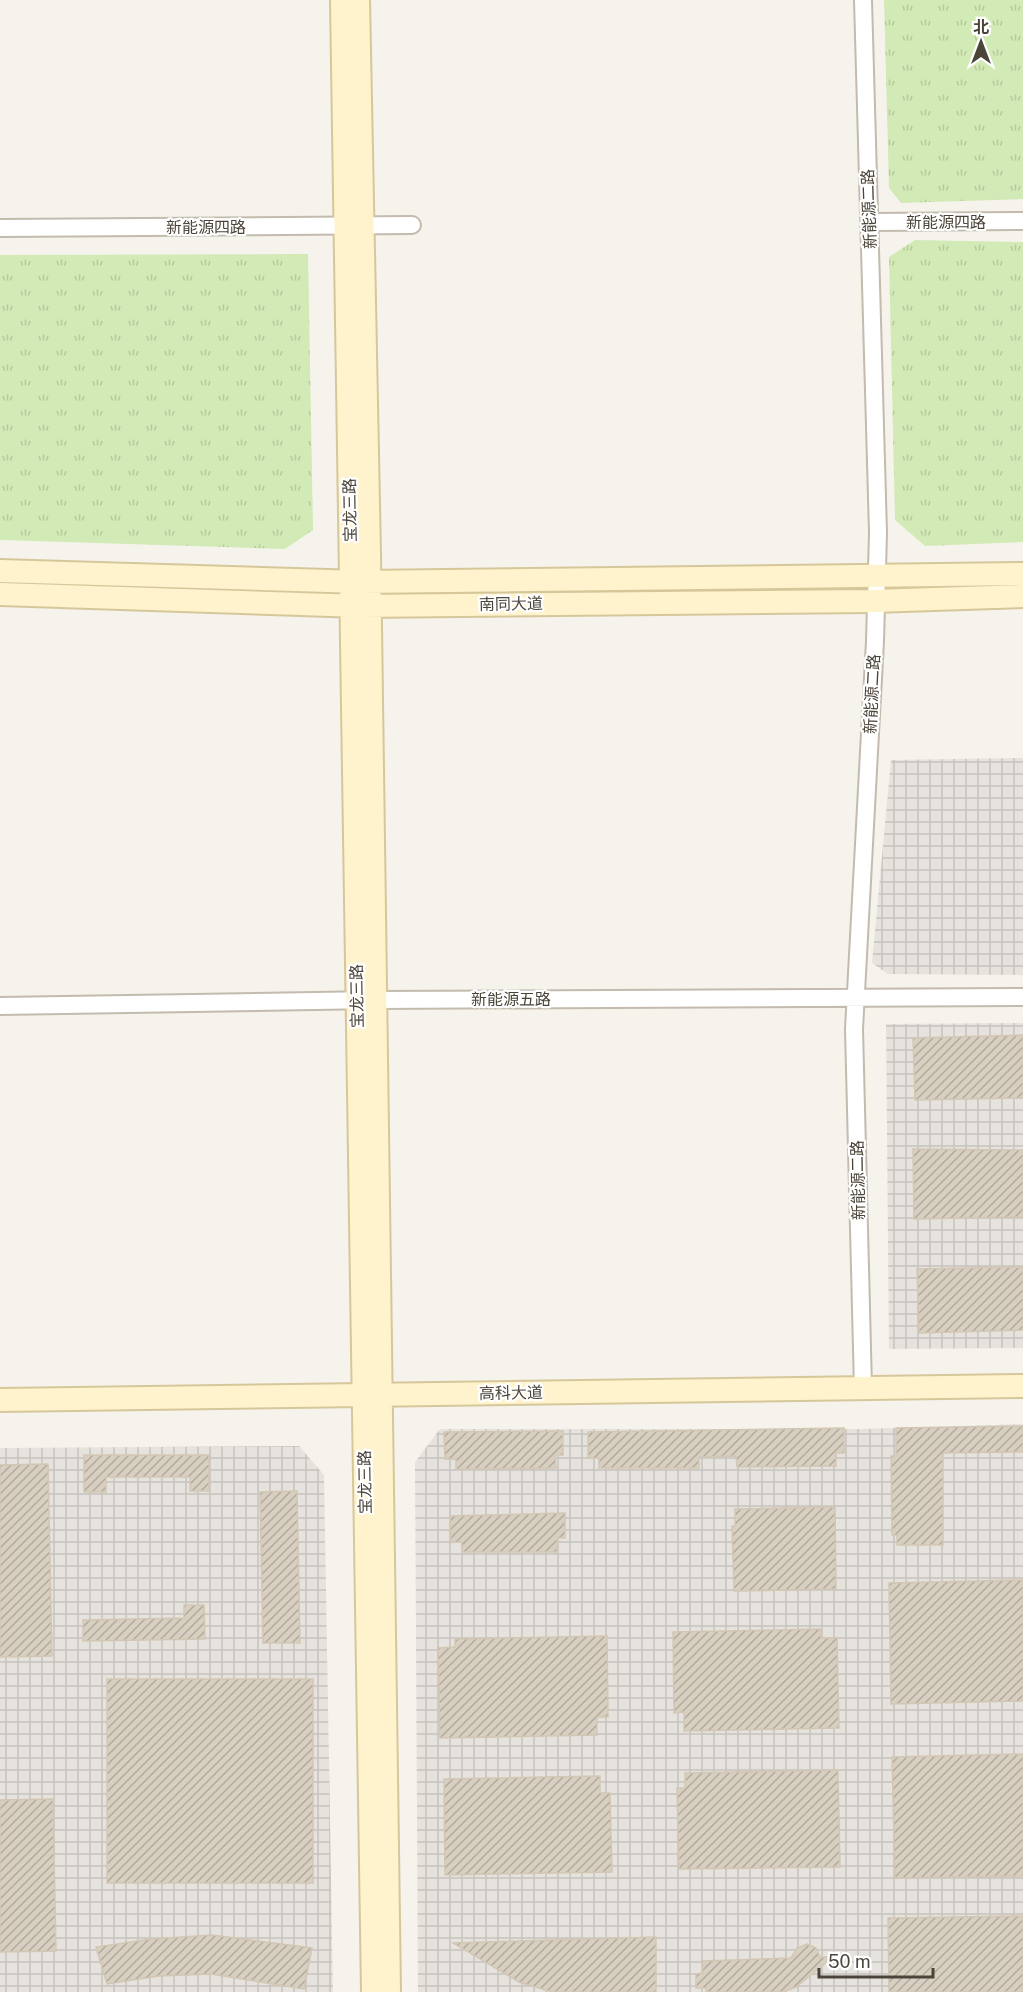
<svg xmlns="http://www.w3.org/2000/svg" width="1023" height="1992" viewBox="0 0 1023 1992" font-family="'Public Sans','Noto Sans SC',sans-serif">
  <style>
    .industrial { fill: url(#industrial-grid) }
    .grass { fill: url(#grass-tufts) }
    .building { fill: url(#building-hatch); stroke: #d3c7b4; stroke-width: 1.5 }
    .lines { fill: none; stroke-linecap: round; stroke-linejoin: round }
    .street-casing { stroke: #c2bbae; stroke-width: 20 }
    .secondary-casing { stroke: #d6c79b; stroke-width: 26 }
    .street { stroke: #fff; stroke-width: 16 }
    .secondary { stroke: #fff3cd; stroke-width: 22 }
    .labels { text-anchor: middle; dominant-baseline: central; stroke-width: 4.5; stroke-linejoin: round; paint-order: stroke }
    .street-label { font-size: 16px; fill: #4b4439; stroke: #fff }
  </style>
  <defs>
    <pattern id="industrial-grid" width="8" height="8" patternUnits="userSpaceOnUse" patternTransform="scale(1.5)"><rect width="8" height="8" fill="#e6e2dd"/><path d="M0 4h8M4 0v8" fill="none" stroke="#c7c3be"/></pattern>
    <pattern id="grass-tufts" width="24" height="20" patternUnits="userSpaceOnUse" patternTransform="scale(1.5)"><rect width="24" height="20" fill="#d2eab5"/><path d="M3 7l-1-3M5 7V3M7 7l1-3M15 17l-1-3M17 17v-4M19 17l1-3" fill="none" stroke="#b6ca9c"/></pattern>
    <pattern id="building-hatch" width="6" height="6" patternUnits="userSpaceOnUse" patternTransform="scale(1.5)"><rect width="6" height="6" fill="#d8cfc1"/><path d="M-1 1l2-2M0 6l6-6M5 7l2-2" fill="none" stroke="#b1aa9e"/></pattern>
  </defs>
  <rect width="100%" height="100%" fill="#f6f3ec"/>
  <path class="industrial" d="M1023,758V975L888,974L872,963L891,760Z
    M1023,1023V1348L889,1349L886,1024Z
    M1023,1424V1992H418L415,1462L440,1429H862Z
    M299,1446L324,1475L333,1992H0V1448Z"/>
  <path class="grass" d="M884,0H1023V199L901,203L889,188Z
    M915,240L1023,242V542L925,546L895,520L889,257Z
    M308,254L313,530L285,549L0,540V255Z"/>
  <path class="building" d="M1023,1035V1098L915,1100L913,1038Z
    M913,1149L1023,1150V1217L914,1219Z
    M1023,1267V1330L919,1333L917,1269Z
    M1023,1426V1452L943,1453V1545H897V1535H892L891,1456H896V1428Z
    M844,1428V1453H836V1466L737,1467L736,1456L699,1457V1468H599V1458H588V1432Z
    M563,1431V1455H555L556,1468L456,1469V1459H445L444,1432Z
    M84,1455H209V1491H190V1477H106V1492H84Z
    M48,1464L52,1656L0,1657V1465Z
    M297,1491L300,1643H263L260,1492Z
    M835,1507L836,1589L734,1591L732,1526H735V1509Z
    M565,1513V1538H557V1552H462V1542H451L450,1516Z
    M1023,1580V1701L891,1704L889,1583Z
    M184,1605H204L205,1639L83,1641V1620L184,1618Z
    M821,1629V1638H837L839,1728L684,1731V1712L674,1713L673,1632Z
    M607,1636L608,1717H597V1735L440,1738L438,1648L455,1647V1639Z
    M107,1679H313V1883H107Z
    M1023,1754V1876L895,1878L892,1757Z
    M838,1770L840,1867L679,1869L677,1788H685V1773Z
    M600,1776V1793H610L612,1872L445,1875L444,1779Z
    M53,1799L56,1951L0,1952V1800Z
    M1023,1916V1992H889L888,1918Z
    M212,1935L312,1948L304,1989L211,1974L159,1976L107,1984L96,1947L151,1939Z
    M656,1937V1992H552L519,1982L453,1943Z
    M807,1944L816,1948L820,1957H833L796,1987L783,1992H706V1988H696V1974L703,1973L702,1961L791,1958L797,1948Z"/>
  <g class="lines">
    <defs>
      <path id="street" d="M863,0L878,533L875,641L854,1029L863,1388
        M869,222L1023,221
        M0,228L412,225
        M0,1006L375,1000L1023,997"/>
      <path id="secondary" d="M342,0L373,1992
        M358,0L369,554L389,1992
        M0,571L361,582L1023,574
        M0,594L361,606L873,601L1023,596
        M0,1400L1023,1386"/>
    </defs>
    <use href="#street" class="street-casing"/>
    <use href="#secondary" class="secondary-casing"/>
    <use href="#street" class="street"/>
    <use href="#secondary" class="secondary"/>
  </g>
  <g class="labels">
    <g class="street-label">
      <text transform="translate(869 209) rotate(-92)">新能源二路</text>
      <text x="946" y="222">新能源四路</text>
      <text x="206" y="227">新能源四路</text>
      <text transform="translate(350 510) rotate(-91)">宝龙三路</text>
      <text transform="translate(511 604) rotate(-1)">南同大道</text>
      <text transform="translate(872 694) rotate(-87)">新能源二路</text>
      <text transform="translate(357 996) rotate(-91)">宝龙三路</text>
      <text x="511" y="999">新能源五路</text>
      <text transform="translate(858 1180) rotate(-91)">新能源二路</text>
      <text transform="translate(511 1393) rotate(-1)">高科大道</text>
      <text transform="translate(365 1482) rotate(-91)">宝龙三路</text>
    </g>
  </g>
  <g transform="translate(981 42)" stroke="#ffffff" stroke-width="4.5" paint-order="stroke">
  <path d="M0-4.5L10 22L0 15L-10 22Z" fill="#4b4439"/>
  <text y="-9" font-size="16" font-weight="bold" text-anchor="middle" fill="#4b4439">北</text>
  </g>
  <path d="M819 1968v9h114v-9" fill="none" stroke="#4b4439" stroke-width="3"/>
  <text x="828" y="1968" font-size="18" fill="#4b4439" stroke="#ffffff" stroke-width="4.5" paint-order="stroke">50 m</text>
</svg>
